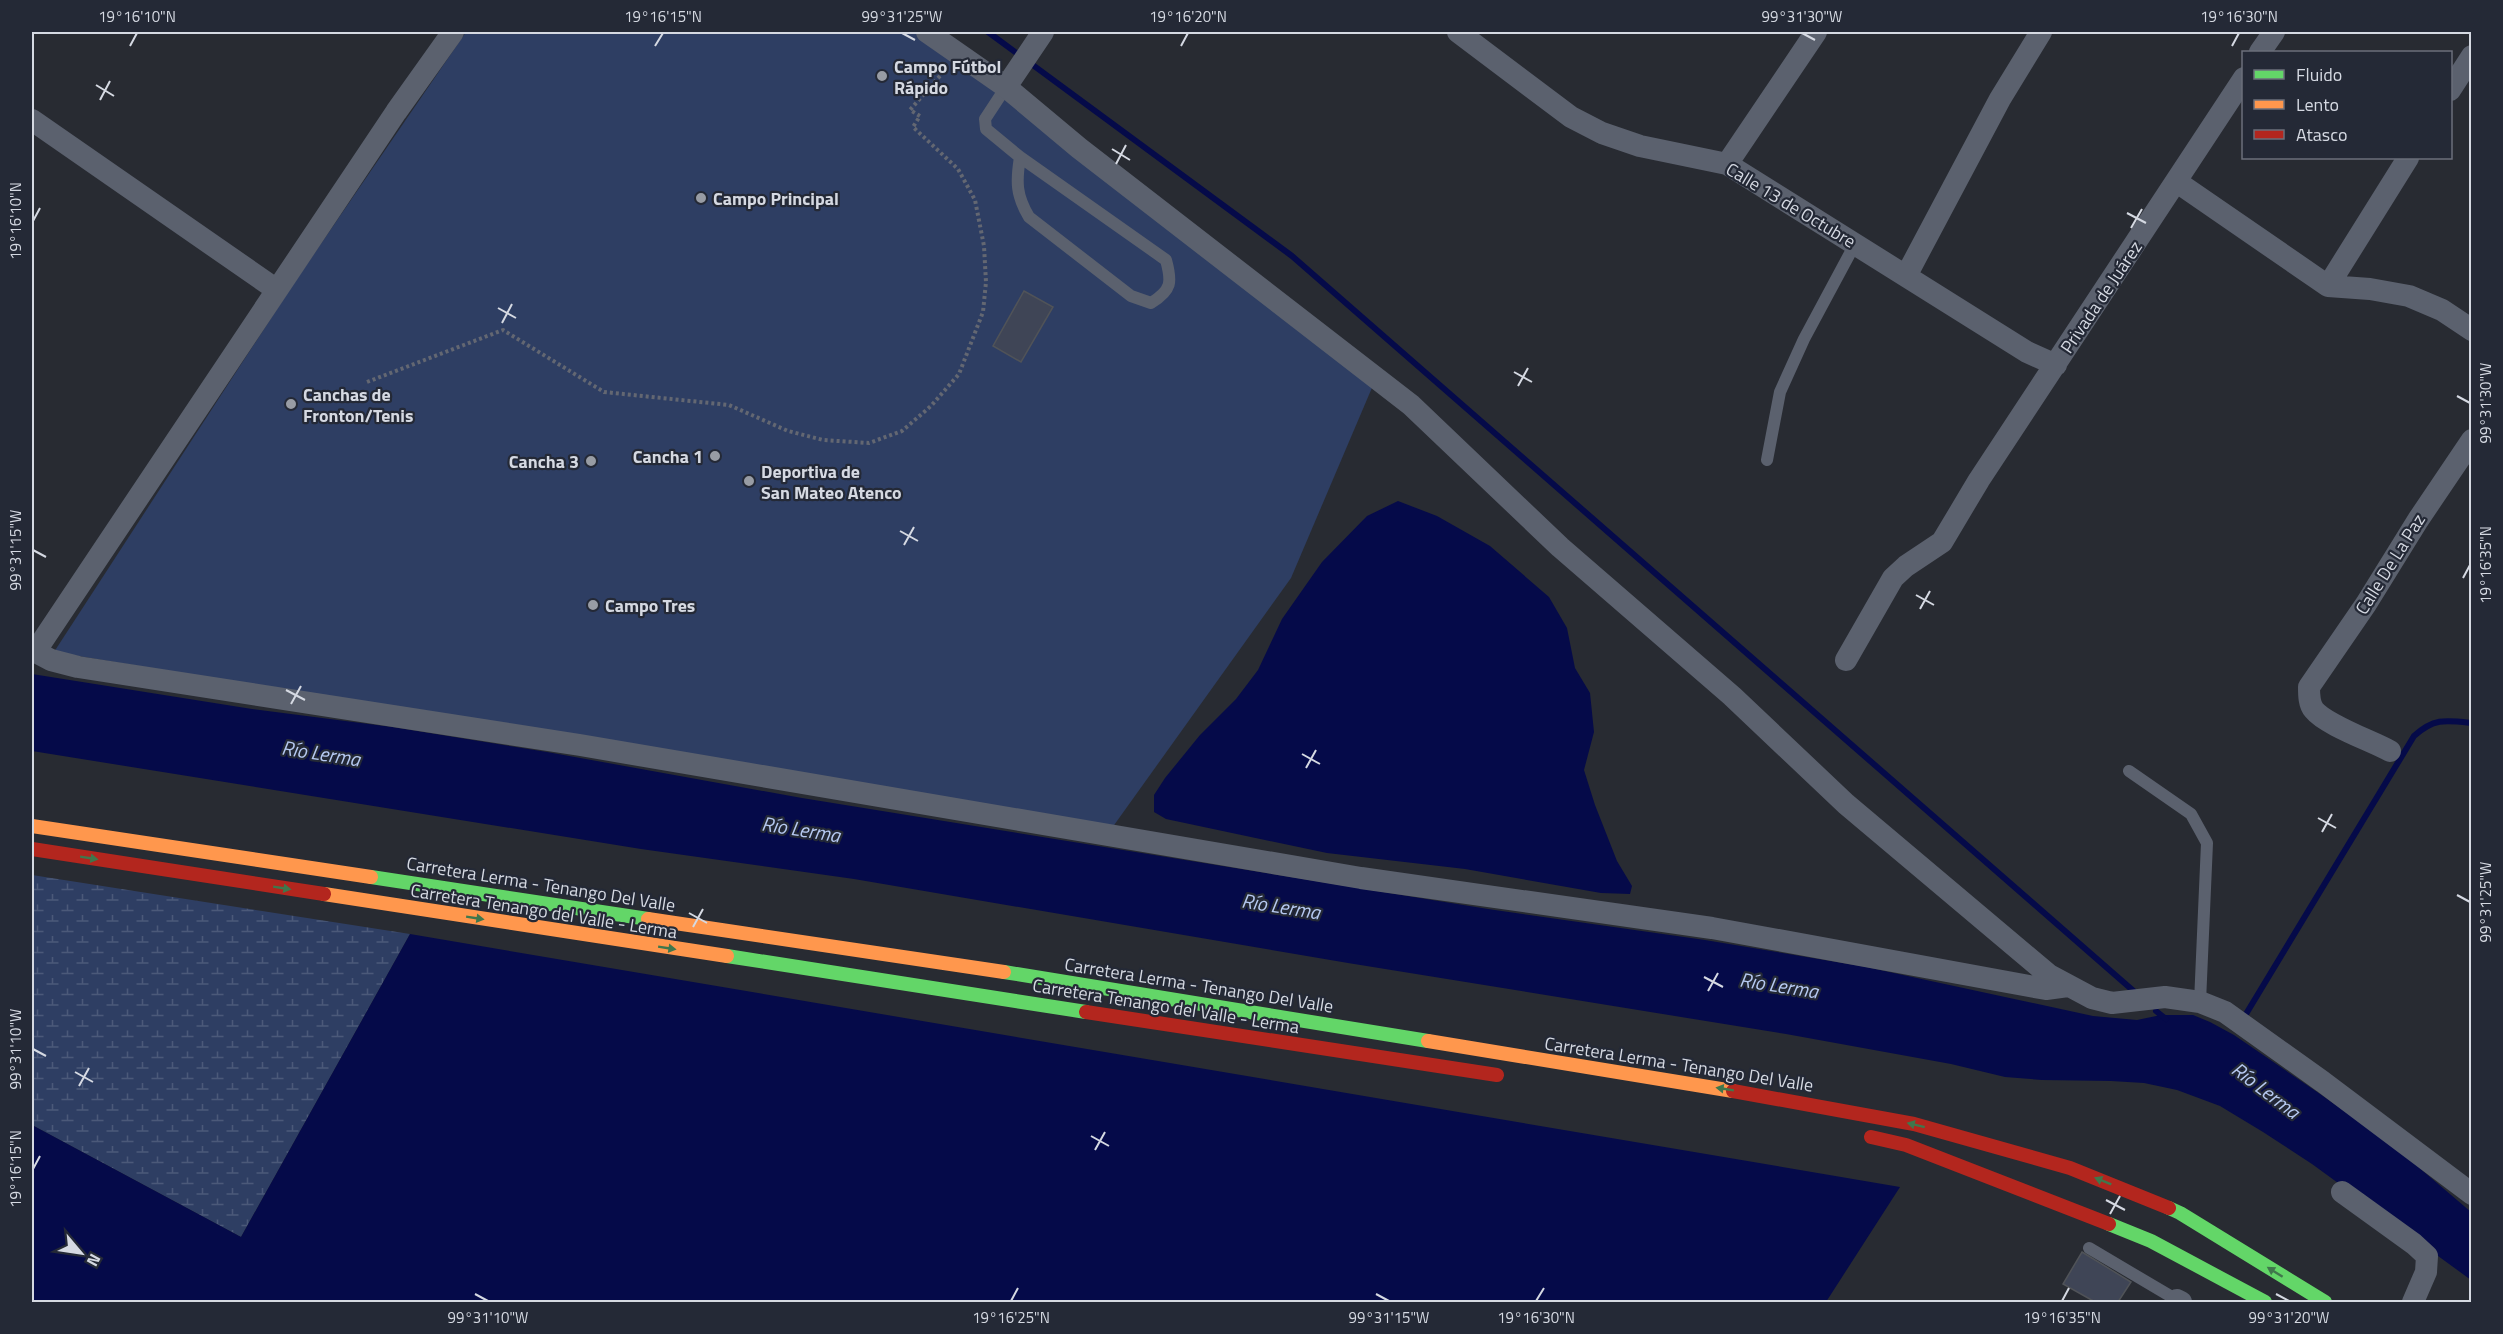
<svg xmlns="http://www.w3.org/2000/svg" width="2503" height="1334" viewBox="0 0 2503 1334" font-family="'Titillium Web',sans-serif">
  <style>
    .wetland { fill: url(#wetland-marsh) }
    .pitch { fill: #2e3e63 }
    .water { fill: #050a49 }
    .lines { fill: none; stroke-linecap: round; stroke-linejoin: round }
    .stream { stroke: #050a49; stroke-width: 6 }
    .building { fill: #3f4556; stroke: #505358; stroke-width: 1.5 }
    .path { stroke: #636772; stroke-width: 4; stroke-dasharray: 3 3; stroke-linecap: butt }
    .lane { stroke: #5b616e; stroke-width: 12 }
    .street { stroke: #5b616e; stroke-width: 22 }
    .fast { stroke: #63d668; stroke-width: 14 }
    .slow { stroke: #ff974d; stroke-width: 14 }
    .jam { stroke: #b3261e; stroke-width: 14 }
    .oneway { fill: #40774c }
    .ticks { fill: none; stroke: #d5d9e2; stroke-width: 2 }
    .poi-dot { fill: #989ca4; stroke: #242936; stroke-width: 2 }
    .labels { text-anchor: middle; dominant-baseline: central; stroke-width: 4.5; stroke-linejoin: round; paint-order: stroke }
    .poi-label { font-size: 18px; font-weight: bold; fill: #d5d9e2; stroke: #242936; text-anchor: start }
    .street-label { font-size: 18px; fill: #d5d9e2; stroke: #242936 }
    .water-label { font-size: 20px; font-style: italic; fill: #b6c9f1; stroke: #242936 }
    .neatline { fill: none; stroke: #d5d9e2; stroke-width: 2 }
    .ticks-label { font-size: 15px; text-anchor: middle; fill: #d5d9e2 }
  </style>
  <defs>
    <pattern id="wetland-marsh" width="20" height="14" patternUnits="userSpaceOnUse" patternTransform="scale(1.5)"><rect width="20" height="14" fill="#2e3e63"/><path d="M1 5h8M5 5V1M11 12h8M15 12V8" fill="none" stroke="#4b5979"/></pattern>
  </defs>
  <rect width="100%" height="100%" fill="#282b32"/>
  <path class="wetland" d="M32,875L410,934L241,1237L32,1125Z"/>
  <path class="pitch" d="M466,32H919L1374,383L1291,578L1112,828L54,652L292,286Z"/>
  <path class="water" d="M1398,501L1437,516L1490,546L1549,597L1567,628L1575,668L1590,693L1594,732L1584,770L1595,805L1617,861L1632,886L1630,894L1601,893L1465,869L1327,853L1166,819L1154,812V795L1165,778L1200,735L1236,699L1258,670L1282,619L1322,562L1367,516Z
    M32,674L252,709L392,727L547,752L802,798L1488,909L1705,940L1866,967L2093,1016L2137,1020L2161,1015H2193L2210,1022L2234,1035L2323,1096L2396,1148L2471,1212V1280L2312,1164L2263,1132L2220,1106L2177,1090L2144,1083L2111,1081L2042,1080L2005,1077L1951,1064L1786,1034L1348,963L854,879L641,849L32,751Z
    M410,934L1900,1187L1826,1302H32V1125L241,1237Z"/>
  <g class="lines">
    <path class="stream" d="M988,32L1292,256L2137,994
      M2156,1011L2166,1019
      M2246,1014L2414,736C2434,718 2445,720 2472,723"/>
  </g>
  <path class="building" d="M1024,291L1053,307L1021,362L993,346Z
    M2082,1252L2131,1282L2118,1302H2095L2063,1284Z"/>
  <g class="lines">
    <path class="path" d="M367,382L503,330L604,392L729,405L788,431L823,440L869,443L902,431L931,406L959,374L983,312L986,282L984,246L975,200L958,169L913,127L920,116L910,110L946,69"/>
    <path class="lane" d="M1006,87L985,119L986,129L1020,157
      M1020,157L1166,260C1172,282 1172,290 1151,303L1131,296L1029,217C1016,195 1016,182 1020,157Z
      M1767,460L1780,392L1804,339L1855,244
      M2129,771L2191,814L2207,843L2200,1002
      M2089,1248L2177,1300"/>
    <path class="street" d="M927,32L1006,87L1079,148L1411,405L1560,547L1732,696L1846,804L2049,975L2092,998L2112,1003L2165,997L2200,1002L2225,1012L2323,1082L2472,1194
      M1458,32L1571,117L1602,133L1640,146L1727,164L2027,352L2056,365
      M2260,52L2274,32
      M1006,87L1043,32
      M2450,90L2472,56
      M32,120L277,290
      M1727,164L1816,32
      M2177,182L2328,286L2370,289L2409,296L2442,310L2472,330
      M1906,276L2000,99L2041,32
      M2328,286L2408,158
      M32,650L51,660L78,667L580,745L1361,878L1712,928L2046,989L2068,986
      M35,652L396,112L453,32
      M1846,660L1893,578L1906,566L1942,542L1979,480L2244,78
      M2390,751C2372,741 2326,725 2314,710C2309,704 2309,695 2309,687L2366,604L2418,520L2472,440
      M2342,1192L2414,1244L2427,1256L2426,1272L2413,1302
      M2177,1300L2181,1302"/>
    <path class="fast" d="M371,877L648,919
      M727,956L1086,1012
      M1004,972L1428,1041
      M2169,1208L2180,1213L2325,1302
      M2109,1224L2151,1241L2265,1302"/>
    <path class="slow" d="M32,826L371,877
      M324,894L727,956
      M648,919L1004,972
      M1428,1041L1733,1091"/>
    <path class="jam" d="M32,849L324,894
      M1086,1012L1497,1075
      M1733,1091L1914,1124L2070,1168L2169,1208
      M1871,1137L1906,1145L2109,1224"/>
  </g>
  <defs><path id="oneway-solid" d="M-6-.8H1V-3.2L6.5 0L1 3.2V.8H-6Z" transform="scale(1.5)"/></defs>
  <g class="oneway">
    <use href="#oneway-solid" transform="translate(89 858) rotate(9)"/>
    <use href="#oneway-solid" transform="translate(282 888) rotate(9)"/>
    <use href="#oneway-solid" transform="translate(475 918) rotate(9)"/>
    <use href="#oneway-solid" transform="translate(667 948) rotate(9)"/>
    <use href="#oneway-solid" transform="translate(1725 1089) rotate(-171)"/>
    <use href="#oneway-solid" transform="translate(1916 1125) rotate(-166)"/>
    <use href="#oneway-solid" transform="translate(2103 1181) rotate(-158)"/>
    <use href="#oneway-solid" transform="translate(2275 1272) rotate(-148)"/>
  </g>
  <path class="ticks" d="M902,33L915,40M1802,33L1815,40M130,46L137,33M655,46L663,33M1181,46L1188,33M2232,46L2239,33M96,85L114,96M100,100L110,81M1112,149L1130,160M1116,164L1126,145M2127,213L2146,223M33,221L40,208M2131,228L2142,209M498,308L516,318M502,323L512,304M1514,372L1532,382M1518,386L1528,368M2457,396L2470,403M900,531L918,541M904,545L914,527M33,550L46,557M2463,578L2470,565M1916,595L1934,605M1920,609L1930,591M286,690L305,700M291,704L301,686M1302,754L1320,764M1306,768L1316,750M2318,818L2336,828M2322,832L2332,814M2457,895L2470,902M689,913L707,923M693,927L703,909M1704,977L1723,987M1708,991L1718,973M33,1049L46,1056M75,1072L93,1082M79,1086L89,1068M1091,1136L1109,1146M1095,1150L1105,1132M33,1169L40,1156M2106,1200L2125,1210M2110,1214L2120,1196M475,1294L488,1301M1376,1294L1389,1301M2276,1294L2289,1301M1011,1301L1018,1288M1536,1301L1544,1288M2062,1301L2069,1288"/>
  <g class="poi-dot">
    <circle cx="882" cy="76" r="6"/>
    <circle cx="701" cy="198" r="6"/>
    <circle cx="291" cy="404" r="6"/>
    <circle cx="715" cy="456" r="6"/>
    <circle cx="591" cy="461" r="6"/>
    <circle cx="749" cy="481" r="6"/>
    <circle cx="593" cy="605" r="6"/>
  </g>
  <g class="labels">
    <g class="poi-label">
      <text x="894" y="66">Campo Fútbol<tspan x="894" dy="21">Rápido</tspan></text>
      <text x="713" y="198">Campo Principal</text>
      <text x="303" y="394">Canchas de<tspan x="303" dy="21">Fronton/Tenis</tspan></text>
      <text x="703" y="456" text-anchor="end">Cancha 1</text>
      <text x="579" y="461" text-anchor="end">Cancha 3</text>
      <text x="761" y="471">Deportiva de<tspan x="761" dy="21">San Mateo Atenco</tspan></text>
      <text x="605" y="605">Campo Tres</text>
    </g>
    <g class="street-label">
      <text transform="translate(1791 205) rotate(31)">Calle 13 de Octubre</text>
      <text transform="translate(2101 297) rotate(-56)">Privada de Juárez</text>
      <text transform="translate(2390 564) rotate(-58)">Calle De La Paz</text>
      <text transform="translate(541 884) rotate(9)">Carretera Lerma - Tenango Del Valle</text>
      <text transform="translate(544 911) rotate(9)">Carretera Tenango del Valle - Lerma</text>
      <text transform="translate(1199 985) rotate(9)">Carretera Lerma - Tenango Del Valle</text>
      <text transform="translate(1166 1006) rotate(9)">Carretera Tenango del Valle - Lerma</text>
      <text transform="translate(1679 1064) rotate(9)">Carretera Lerma - Tenango Del Valle</text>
    </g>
    <g class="water-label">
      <text transform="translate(321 753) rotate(9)">Río Lerma</text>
      <text transform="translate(801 829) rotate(9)">Río Lerma</text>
      <text transform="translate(1281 906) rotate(9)">Río Lerma</text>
      <text transform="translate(1779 985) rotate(9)">Río Lerma</text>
      <text transform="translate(2266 1090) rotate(37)">Río Lerma</text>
    </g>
  </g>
  <rect width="2503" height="1334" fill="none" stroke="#242936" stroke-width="66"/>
  <rect x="2242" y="51" width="210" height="108" fill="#242936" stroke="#6b6f7b" stroke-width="1.5"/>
  <rect x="2254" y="70" width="30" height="9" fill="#63d668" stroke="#6b6f7b" stroke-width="1.5"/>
  <text x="2296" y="81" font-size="18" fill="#d5d9e2">Fluido</text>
  <rect x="2254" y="100" width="30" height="9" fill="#ff974d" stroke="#6b6f7b" stroke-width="1.5"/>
  <text x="2296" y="111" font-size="18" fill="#d5d9e2">Lento</text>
  <rect x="2254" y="130" width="30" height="9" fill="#b3261e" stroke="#6b6f7b" stroke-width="1.5"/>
  <text x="2296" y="141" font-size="18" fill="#d5d9e2">Atasco</text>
  <g transform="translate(81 1253) rotate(119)" stroke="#242936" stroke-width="4.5" paint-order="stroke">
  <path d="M0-4.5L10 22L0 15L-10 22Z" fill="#d5d9e2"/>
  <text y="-9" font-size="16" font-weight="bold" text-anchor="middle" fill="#d5d9e2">N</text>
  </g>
  <rect x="33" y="33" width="2437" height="1268" class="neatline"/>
  <g class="ticks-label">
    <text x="137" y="22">19°16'10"N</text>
    <text x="663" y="22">19°16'15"N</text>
    <text x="902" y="22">99°31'25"W</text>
    <text x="1188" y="22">19°16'20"N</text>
    <text x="1802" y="22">99°31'30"W</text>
    <text x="2239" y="22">19°16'30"N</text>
    <text transform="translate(16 221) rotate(-90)" y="5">19°16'10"N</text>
    <text transform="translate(2486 403) rotate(-90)" y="5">99°31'30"W</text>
    <text transform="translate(16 550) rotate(-90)" y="5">99°31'15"W</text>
    <text transform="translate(2486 565) rotate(-90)" y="5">19°16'35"N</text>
    <text transform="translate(2486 902) rotate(-90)" y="5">99°31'25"W</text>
    <text transform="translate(16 1049) rotate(-90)" y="5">99°31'10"W</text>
    <text transform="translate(16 1169) rotate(-90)" y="5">19°16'15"N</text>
    <text x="488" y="1323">99°31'10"W</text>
    <text x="1011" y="1323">19°16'25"N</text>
    <text x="1389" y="1323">99°31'15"W</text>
    <text x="1536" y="1323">19°16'30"N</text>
    <text x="2062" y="1323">19°16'35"N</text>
    <text x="2289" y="1323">99°31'20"W</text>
  </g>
</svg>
